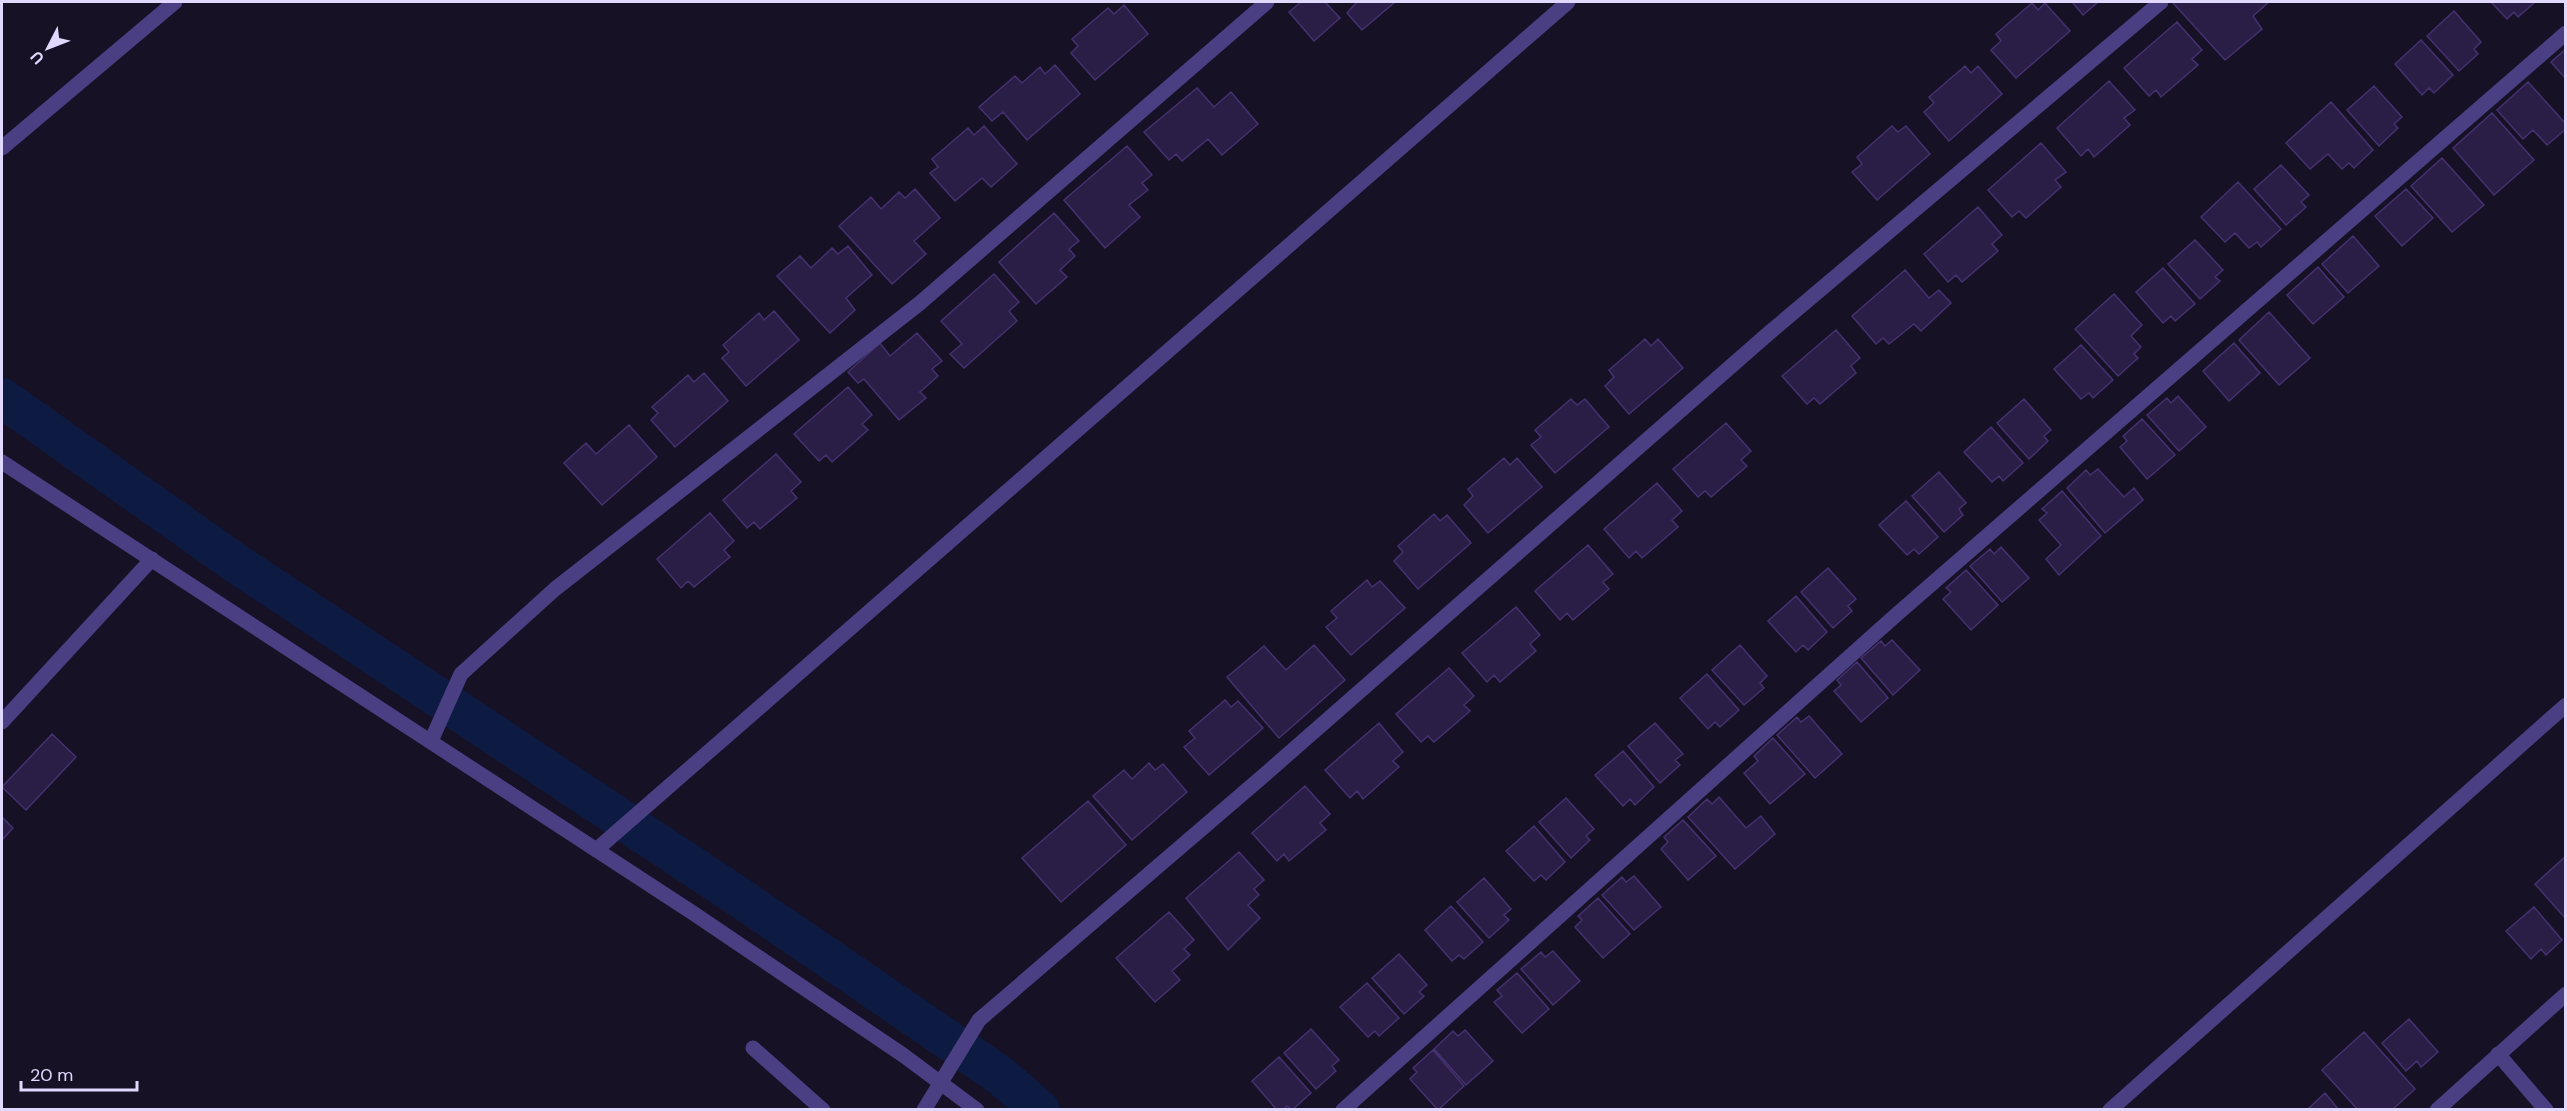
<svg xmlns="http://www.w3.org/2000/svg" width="2567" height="1111" viewBox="0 0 2567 1111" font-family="'DM Sans',sans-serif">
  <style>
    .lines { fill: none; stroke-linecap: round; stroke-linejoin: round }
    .canal { stroke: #0d1b42; stroke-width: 40 }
    .building { fill: #2a1e46; stroke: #453170; stroke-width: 1.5 }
    .street { stroke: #493f82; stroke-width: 15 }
  </style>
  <rect width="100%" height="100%" fill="#171126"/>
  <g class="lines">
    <path class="canal" d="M2,398L237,564L739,897L1001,1076L1040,1110"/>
  </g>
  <path class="building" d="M1301,2H1325L1340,18L1314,41L1289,12Z
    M1355,2H1395L1362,30L1347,13L1356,3Z
    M2072,2H2098L2083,15Z
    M2175,2H2269L2253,16L2262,29L2225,60L2173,3Z
    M2491,2H2535L2518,17L2514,12L2507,19Z
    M2032,3L2038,10L2045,3L2070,31L2016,78L1991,50L2001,41L1996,34Z
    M1124,5L1148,34L1095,80L1071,53L1078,46L1072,39L1108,8L1114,14Z
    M2454,11L2481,42L2474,49L2478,54L2459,71L2427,36Z
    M2177,22L2202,50L2192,59L2198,65L2161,97L2156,90L2149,96L2124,68Z
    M2421,40L2453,75L2434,93L2429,88L2422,95L2395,64Z
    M2566,49V79L2551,62Z
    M1055,65L1080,94L1027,140L1003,112L992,121L979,107L1015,76L1022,83L1040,67L1045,74Z
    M1965,66L1971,73L1978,66L2002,94L1949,141L1924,112L1934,103L1929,97Z
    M2109,81L2135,110L2124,118L2130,125L2094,157L2088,149L2081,156L2057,128Z
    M2528,82L2566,124V129L2547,145L2533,130L2523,139L2497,110Z
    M2374,86L2402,117L2394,124L2398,128L2379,146L2347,110Z
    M1197,88L1214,107L1231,92L1258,124L1222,155L1208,139L1182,161L1176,154L1169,160L1144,132Z
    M2331,102L2373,150L2354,168L2349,163L2342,169L2328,154L2310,169L2286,143Z
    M2492,113L2534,160L2494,195L2453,148Z
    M984,126L1017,164L991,187L982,178L955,201L930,173L938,167L932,159L968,128L974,135Z
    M1892,126L1898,132L1906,126L1930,154L1877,200L1852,172L1862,164L1857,157Z
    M2041,143L2066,172L2055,180L2061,187L2026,218L2019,211L2012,217L1988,190Z
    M1127,146L1152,175L1142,183L1148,190L1129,205L1140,217L1105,248L1064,200Z
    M2442,158L2484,205L2452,232L2411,186Z
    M2281,165L2309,195L2301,202L2306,207L2286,225L2254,189Z
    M2238,182L2281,229L2261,247L2257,242L2249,248L2235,233L2225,242L2201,217Z
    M915,189L940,218L914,241L926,254L892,284L839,226L871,197L881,209L899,192L905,198Z
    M2406,189L2433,218L2402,246L2375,216Z
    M1978,207L2002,235L1992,244L1998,251L1962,282L1956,275L1948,282L1924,254Z
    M1054,213L1079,241L1069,249L1075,256L1060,270L1067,277L1036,304L999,262Z
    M2353,236L2379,266L2348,293L2322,264Z
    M2195,240L2223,270L2215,277L2220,281L2200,299L2168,264Z
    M848,246L872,275L846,298L855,310L830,333L777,276L800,256L811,268L832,248L838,254Z
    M2318,267L2344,297L2313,324L2287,295Z
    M2163,268L2195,304L2175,321L2171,316L2163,323L2136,292Z
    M1905,270L1929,298L1939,290L1951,303L1921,331L1914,324L1889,344L1883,338L1876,344L1852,316Z
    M994,274L1019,302L1009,311L1017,321L964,368L950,354L962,344L941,321Z
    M2114,294L2142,325L2131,336L2141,347L2134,354L2138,358L2118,376L2075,329Z
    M774,311L799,340L746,386L722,358L729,352L723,345L759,313L764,320Z
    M2269,312L2310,358L2279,385L2239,340Z
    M1836,330L1860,358L1851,366L1856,373L1820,404L1814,398L1807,404L1782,376Z
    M917,333L942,361L932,369L938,376L920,392L926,398L899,420L864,379L858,383L848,372L880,343L890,356Z
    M1645,339L1651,346L1658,339L1683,368L1629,414L1605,386L1614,377L1609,370Z
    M2234,343L2260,373L2229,401L2203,371Z
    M2081,345L2113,380L2093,398L2089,393L2081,399L2054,369Z
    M704,373L728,401L675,447L651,420L658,413L652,407L688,375L694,382Z
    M848,387L872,415L862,424L868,430L832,462L826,455L819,461L794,434Z
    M2178,396L2206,427L2179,451L2147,415L2167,398L2171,403Z
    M1571,399L1577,405L1585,399L1609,427L1555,473L1531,445L1541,437L1535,430Z
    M2024,399L2051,430L2044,436L2048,441L2029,459L1997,423Z
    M2142,419L2175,455L2147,479L2120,447L2127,441L2123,436Z
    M1726,423L1751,451L1741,460L1747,466L1711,497L1705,491L1698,497L1673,469Z
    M629,425L657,457L602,505L564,463L586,443L596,454Z
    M1991,427L2023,463L2003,481L1999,476L1992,482L1964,452Z
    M776,454L801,482L791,491L797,498L760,529L754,522L747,528L723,500Z
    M1504,458L1510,465L1517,458L1542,487L1488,533L1464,505L1473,496L1468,489Z
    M2098,469L2124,497L2134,488L2143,500L2105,533L2067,488L2086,470L2090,475Z
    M1939,472L1966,503L1959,509L1963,515L1944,532L1912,496Z
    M1657,483L1682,511L1672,520L1678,527L1642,558L1636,551L1629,558L1604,529Z
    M2062,491L2101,536L2059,575L2046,559L2061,545L2039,520L2047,513L2042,509Z
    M1906,501L1938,537L1919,554L1914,549L1907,555L1879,525Z
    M710,513L734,541L724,550L730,557L694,587L688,581L681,588L657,559Z
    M1434,514L1440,521L1447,515L1471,543L1418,589L1394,561L1403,552L1398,546Z
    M1588,545L1613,574L1603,582L1609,589L1573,620L1567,613L1560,620L1535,591Z
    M2001,547L2029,578L2002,602L1970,566L1990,549L1994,554Z
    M1828,568L1856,599L1848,606L1852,611L1833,628L1801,592Z
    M1966,570L1998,605L1971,630L1943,599L1951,592L1946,588Z
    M1367,580L1372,587L1380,581L1405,608L1351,655L1326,627L1337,618L1331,611Z
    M1796,596L1827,632L1808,650L1803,645L1796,652L1768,621Z
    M1516,607L1540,635L1530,644L1536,651L1500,682L1494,675L1487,682L1462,653Z
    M1892,640L1920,670L1893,695L1861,658L1881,641L1885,646Z
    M1314,645L1345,680L1279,738L1227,677L1264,646L1286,670Z
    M1740,645L1767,676L1760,683L1764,688L1744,705L1712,670Z
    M1857,662L1888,698L1861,722L1834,691L1841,685L1837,680Z
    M1449,668L1474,696L1464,705L1470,711L1434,742L1428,736L1421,742L1396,714Z
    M1707,674L1739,710L1720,727L1715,722L1708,729L1680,698Z
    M1225,700L1231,707L1238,701L1263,728L1209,775L1184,747L1195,738L1189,731Z
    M1809,716L1842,754L1815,778L1777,735L1797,717L1801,722Z
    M1379,723L1403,752L1393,761L1399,767L1363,799L1357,791L1350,798L1325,770Z
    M1655,723L1683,754L1675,760L1680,765L1660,783L1628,746Z
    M52,734L76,757L26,810L2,787Z
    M1773,738L1805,774L1770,804L1744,773L1758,761L1754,756Z
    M1623,751L1654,787L1635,805L1630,799L1623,806L1595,775Z
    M1149,763L1155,770L1163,764L1187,792L1132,840L1093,796L1124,770L1132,779Z
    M1305,786L1330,814L1320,823L1326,830L1289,861L1284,854L1277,861L1252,833Z
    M1719,797L1746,828L1761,816L1775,834L1735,869L1688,817L1707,799L1712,804Z
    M1566,798L1594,829L1586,836L1590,840L1571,858L1539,822Z
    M1088,801L1126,845L1061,902L1022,858Z
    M2,817L13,828L2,840Z
    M1683,820L1716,856L1688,880L1661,849L1668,842L1664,837Z
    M1534,826L1565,862L1546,880L1541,875L1534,881L1506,851Z
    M1239,852L1264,880L1254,889L1259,895L1248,905L1260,918L1228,950L1186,898Z
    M2566,856V919L2535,884Z
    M1634,876L1661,907L1634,930L1602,895L1622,877L1626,882Z
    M1484,878L1511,909L1504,915L1509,920L1489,938L1457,902Z
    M1598,898L1630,934L1603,958L1575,927L1582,920L1578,916Z
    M1451,906L1483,942L1464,959L1459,955L1452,961L1425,930Z
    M2534,907L2562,940L2546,955L2541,949L2531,959L2506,931Z
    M1169,912L1194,940L1184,949L1190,955L1172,971L1180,980L1155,1002L1116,958Z
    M1553,951L1580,981L1553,1005L1521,969L1541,952L1545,957Z
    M1399,954L1427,985L1419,992L1424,996L1404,1014L1372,978Z
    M1517,973L1549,1009L1522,1033L1494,1002L1502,996L1497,990Z
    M1367,983L1399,1018L1379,1036L1375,1031L1368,1037L1340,1007Z
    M2409,1019L2438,1052L2421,1067L2417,1061L2406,1071L2382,1043Z
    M1311,1029L1339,1060L1332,1066L1336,1071L1316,1089L1284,1053Z
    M1465,1030L1493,1061L1466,1085L1434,1049L1453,1031L1458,1036Z
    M2364,1032L2415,1089L2392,1110H2358L2322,1070Z
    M1433,1050L1464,1086L1438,1110L1410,1079L1417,1072L1413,1068Z
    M1279,1057L1311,1093L1292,1110L1287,1106L1283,1110H1277L1252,1081Z
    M2325,1093L2339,1110H2307Z"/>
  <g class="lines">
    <path class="street" d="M2,148L175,2
      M2,462L693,913L903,1055L977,1110
      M2,722L152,559
      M431,741L461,674L555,589L920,303L1267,2
      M596,850L1568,2
      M753,1048L823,1110
      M2498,1054L2546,1110
      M924,1110L979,1020L1262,777L1769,333L2161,2
      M1343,1110L1896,615L2566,33
      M2110,1110L2566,705
      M2437,1110L2566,994"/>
  </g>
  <rect width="2567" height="1111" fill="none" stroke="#e0d8fd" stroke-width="6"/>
  <g transform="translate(48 48) rotate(228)" stroke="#171126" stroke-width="4.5" paint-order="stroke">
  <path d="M0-4.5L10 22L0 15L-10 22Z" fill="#e0d8fd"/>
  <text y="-9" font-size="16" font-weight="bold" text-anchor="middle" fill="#e0d8fd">U</text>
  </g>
  <path d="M21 1081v9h116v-9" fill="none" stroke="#e0d8fd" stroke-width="3"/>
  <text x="30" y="1081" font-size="18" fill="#e0d8fd" stroke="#171126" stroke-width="4.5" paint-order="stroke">20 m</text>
</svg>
